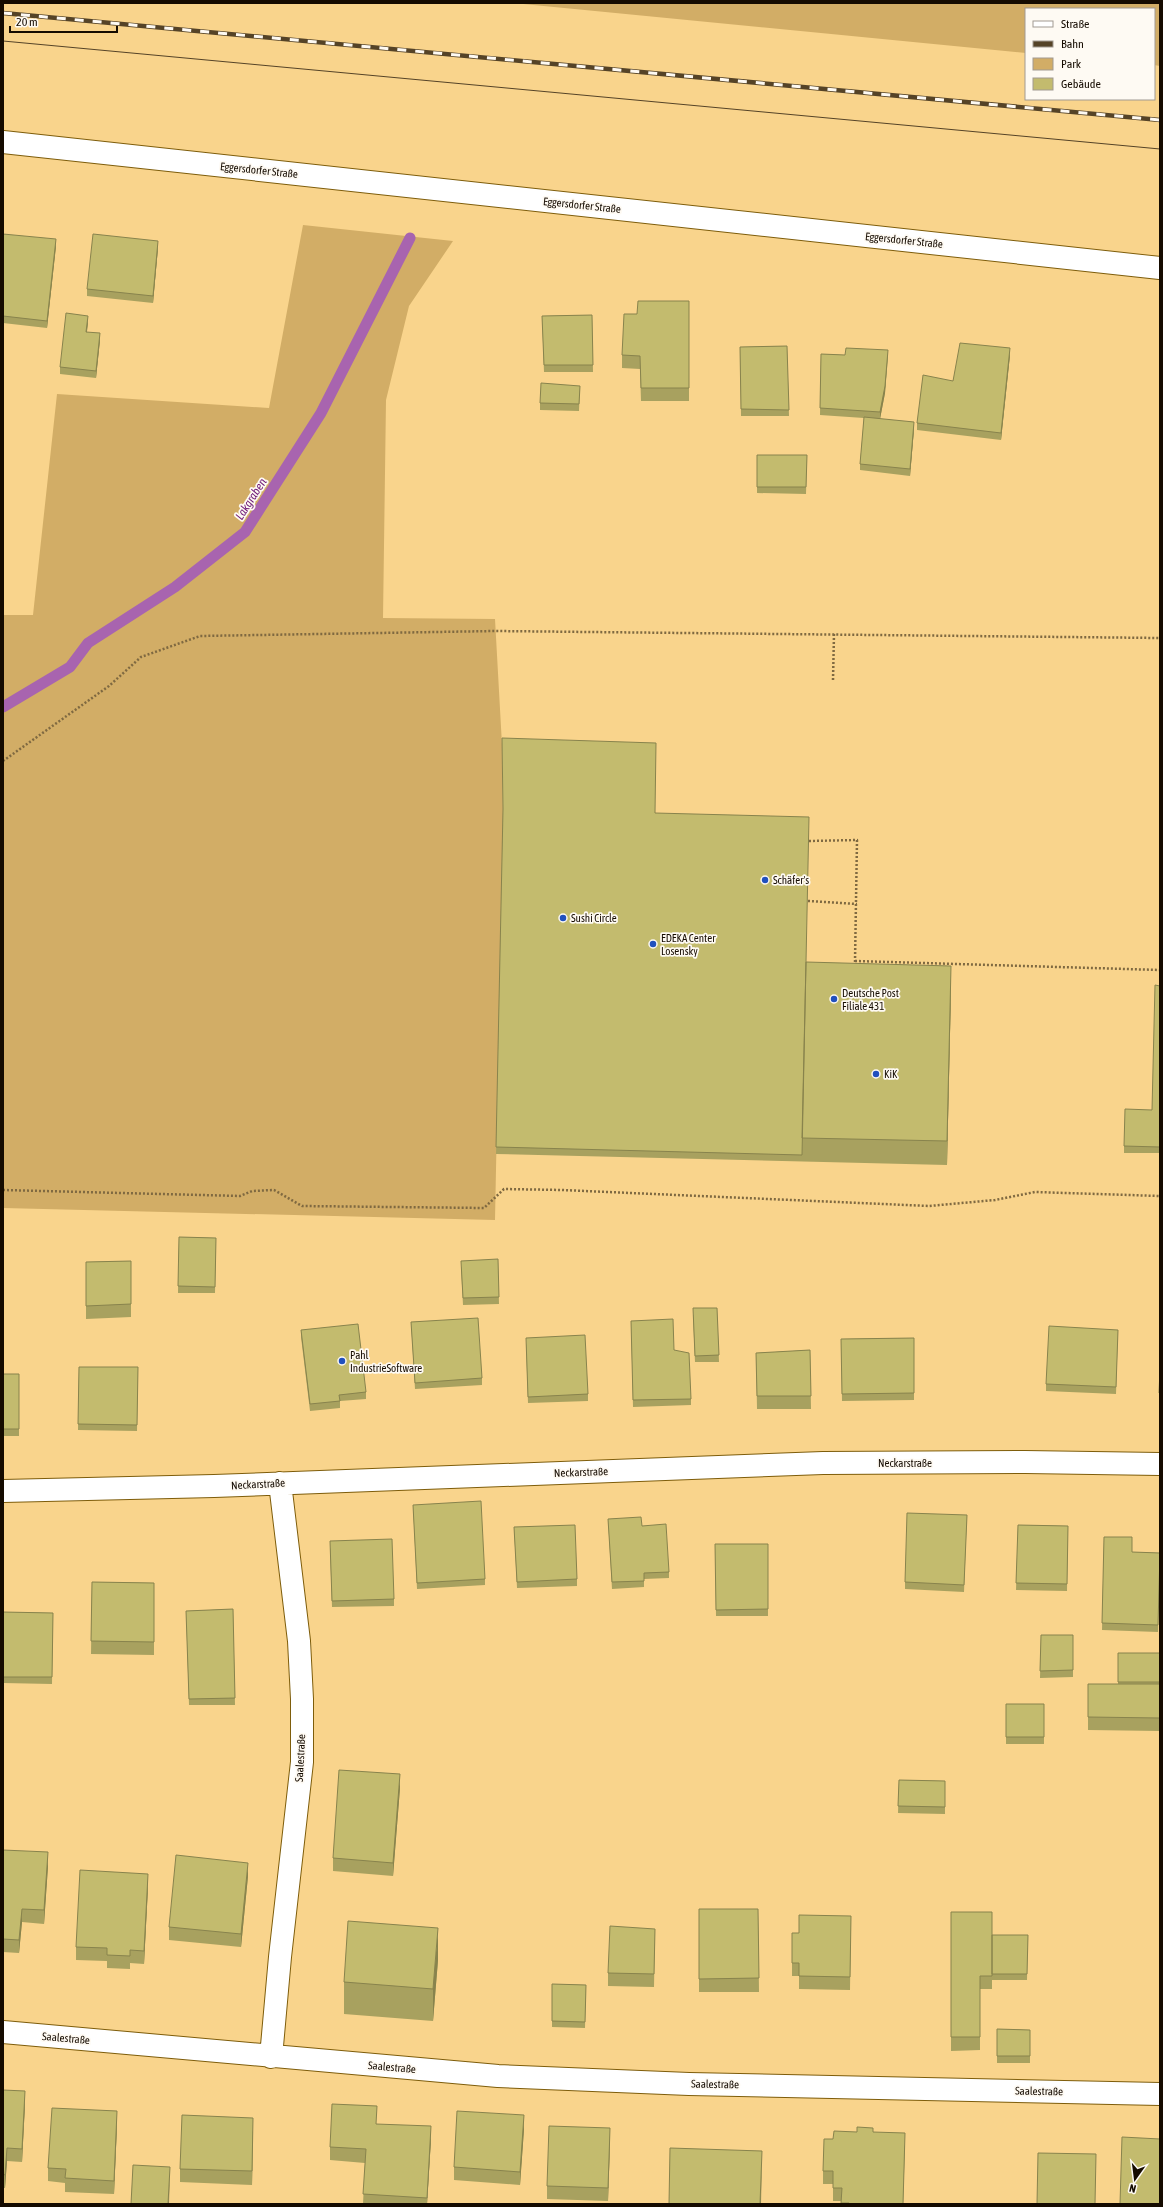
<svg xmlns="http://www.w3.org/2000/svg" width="1163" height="2207" viewBox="0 0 1163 2207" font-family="'Asap Condensed',sans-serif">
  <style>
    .green { fill: #d2ad66 }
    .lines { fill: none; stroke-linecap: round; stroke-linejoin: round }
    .stream { stroke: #a864af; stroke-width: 11 }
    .minor-casing { stroke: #7e5d0b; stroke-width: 24 }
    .path { stroke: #7f6941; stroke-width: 2.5; stroke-dasharray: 2 2; stroke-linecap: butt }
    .minor { stroke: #fff; stroke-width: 22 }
    .tram { stroke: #554327; stroke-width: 1 }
    .rail-casing { stroke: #554327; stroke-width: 4.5 }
    .rail { stroke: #fefaf3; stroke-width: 3; stroke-dasharray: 9; stroke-linecap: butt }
    .wall { fill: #a8a15f }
    .shaded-wall { fill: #88834d }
    .building { fill: #c3bb6e; stroke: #88834d }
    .poi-dot { fill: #2150be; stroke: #fefaf3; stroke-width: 1.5 }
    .labels { text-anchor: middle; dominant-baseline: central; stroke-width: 3.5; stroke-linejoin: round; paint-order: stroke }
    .street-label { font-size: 11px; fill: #150b00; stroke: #fefaf3 }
    .poi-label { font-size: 11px; fill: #150b00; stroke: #fefaf3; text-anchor: start }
    .water-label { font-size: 12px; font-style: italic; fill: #6e1877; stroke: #fefaf3 }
  </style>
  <rect width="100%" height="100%" fill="#f9d48c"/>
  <path class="green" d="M513,3H1160V66L1154,65V9H1026V53Z
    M303,225L453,241L409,306L386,400L383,618L495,619L502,745L503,816L495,1220L3,1208V615H33L57,394L269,408Z"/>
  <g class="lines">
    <path class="stream" d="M3,707L70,667L88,643L175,587L245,532L321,413L410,238"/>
    <defs>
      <path id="minor" d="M3,142L1160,268
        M3,1491L214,1486L823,1463L1025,1462L1160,1464
        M3,2032L498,2076L689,2084L1160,2094
        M271,2057L280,1957L302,1762V1699L299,1641L280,1483"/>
    </defs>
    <use href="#minor" class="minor-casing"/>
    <path class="path" d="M833,680L834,634
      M3,761L109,686L141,657L200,636L495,631L1160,638
      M809,841L857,840L855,962
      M808,901L857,904
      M855,961L1160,970
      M3,1190L240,1196L252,1191L274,1190L302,1206L484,1208L504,1189L562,1190L929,1206L995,1200L1035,1192L1160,1196"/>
    <use href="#minor" class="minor"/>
    <path class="tram" d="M3,41L1160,149"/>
    <defs>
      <path id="rail" d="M3,13L1160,120"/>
    </defs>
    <use href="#rail" class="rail-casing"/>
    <use href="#rail" class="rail"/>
  </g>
  <path class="wall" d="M3,234L56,246L47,328L3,323Z
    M158,248L153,303L87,296V289Z
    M689,301V401H641L640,369L622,368V355L637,314Z
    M592,315L593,372H544L542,316Z
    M88,322L87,332L100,340L96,378L60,374V367Z
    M787,346L789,416H741L740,347Z
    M821,354L888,357L885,393L880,419L914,429L910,476L860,470V464L864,418L820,415Z
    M1010,355L1001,440L917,430V423L953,381Z
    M580,386L579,411L540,410V403Z
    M757,455H807L806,494L757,493Z
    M503,813H655L806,962L951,990L947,1165L496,1154Z
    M1160,986V1153H1124V1146L1152,1110Z
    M179,1237L216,1238L215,1293H178Z
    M498,1259L499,1304L463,1305L461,1267Z
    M131,1261V1317L86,1319V1262Z
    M717,1308L719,1362H695L693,1315Z
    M631,1321L674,1350L691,1399V1405L633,1407Z
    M411,1322L482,1378V1385L415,1389Z
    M301,1330L366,1392V1399L340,1401V1408L310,1411L301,1337Z
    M1118,1330L1116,1394L1046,1391V1384Z
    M914,1338V1400L842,1401L841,1339Z
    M526,1344L588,1394V1401L528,1403Z
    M810,1350L811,1409H757L756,1353Z
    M79,1367H138L137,1431L78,1430Z
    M3,1374H19V1436H3Z
    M413,1505L485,1579V1585L417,1589Z
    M967,1515L964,1592L905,1589V1582Z
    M608,1519L642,1526L669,1572V1578L644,1579V1587L612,1589Z
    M1018,1525L1068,1526L1067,1591L1016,1590Z
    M514,1527L577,1579V1586L517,1588Z
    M1104,1537L1132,1552L1160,1553L1158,1632L1102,1630Z
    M715,1544H768V1616H716Z
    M330,1548L394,1599V1606L332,1607Z
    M92,1582L154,1583V1655L91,1654Z
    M233,1609L235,1705H189L186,1611Z
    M3,1612L53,1613L52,1684L3,1683Z
    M1041,1635H1073V1677L1040,1678Z
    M1118,1653H1160V1731L1088,1730V1684H1118Z
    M1006,1704H1044V1744H1006Z
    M899,1780L945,1781V1814L898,1813Z
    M400,1788L393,1876L333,1871V1858Z
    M3,1850L48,1866L44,1924L22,1922L19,1953L3,1952Z
    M248,1876L241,1947L169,1940V1927Z
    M148,1887L144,1964L130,1963V1969L107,1968V1961L76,1960V1947Z
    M699,1909H758L759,1992H699Z
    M951,1912H992V1989H980V2050L951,2051Z
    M851,1916L850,1990L799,1989V1976H792V1963L799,1933Z
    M655,1929L654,1987L608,1986V1973Z
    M992,1935H1028L1027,1980H992Z
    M438,1960L433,2021L344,2014V1982Z
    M552,1984L586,1985L585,2028L552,2027Z
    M997,2029L1030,2030V2063H997Z
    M3,2090L25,2104L22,2162L7,2161L5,2188H3Z
    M376,2124L431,2139L427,2204H363L365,2163L330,2160V2147Z
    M117,2125L114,2194L65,2192V2183L48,2181V2168Z
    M524,2129L520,2185L454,2180V2167Z
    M253,2131L252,2185L180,2182V2169Z
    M873,2132L905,2146L903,2204H841V2201H833V2184H823V2171Z
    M610,2142L608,2201L547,2199V2186Z"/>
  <path class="shaded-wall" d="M56,239V246L47,328V321Z
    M158,241V248L153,303V296Z
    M88,316V322L86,338V332Z
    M100,333V340L96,378V371Z
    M1010,348V355L1001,440V433Z
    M888,350L885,393L880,419V412Z
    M914,422V429L910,476V469Z
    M951,966V990L947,1165V1141Z
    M400,1774V1788L393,1876V1863Z
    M48,1852V1866L44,1924V1910Z
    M248,1863V1876L241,1947V1934Z
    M148,1874V1887L144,1964V1951Z
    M22,1909V1922L19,1953V1940Z
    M438,1928V1960L433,2021V1989Z
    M25,2091V2104L22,2162V2149Z
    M117,2111V2125L114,2194V2181Z
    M524,2115V2129L520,2185V2172Z
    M253,2118V2131L252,2185V2171Z
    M431,2126V2139L427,2204V2198Z
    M610,2128V2142L608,2201V2188Z
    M7,2148V2161L5,2188V2175Z
    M762,2151L761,2204H760Z
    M170,2167L169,2204H168Z"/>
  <path class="building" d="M3,234L56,239L47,321L3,316Z
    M93,234L158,241L153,296L87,289Z
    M638,301H689V388H641L640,356L622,355L624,314H637Z
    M66,313L88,316L86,332L100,333L96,371L60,367Z
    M592,315L593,365H544L542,316Z
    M960,343L1010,348L1001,433L917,423L923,375L953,381Z
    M787,346L789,410L741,409L740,347Z
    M846,348L888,350L885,386L880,412L820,408L821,354L845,355Z
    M541,383L580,386L579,404L540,403Z
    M864,417L914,422L910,469L860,464Z
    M757,455H807L806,487H757Z
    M502,738L656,743L655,813L809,817L802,1155L496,1147L503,809Z
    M806,962L951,966L947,1141L802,1138Z
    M1155,985L1160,986V1147L1124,1146L1125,1109L1152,1110Z
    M179,1237L216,1238L215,1287L178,1286Z
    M498,1259L499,1297L463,1298L461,1261Z
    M131,1261V1304L86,1306V1262Z
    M693,1308H717L719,1355L695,1356Z
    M478,1318L482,1378L415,1383L411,1322Z
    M673,1319L674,1350L689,1353L691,1399L633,1400L631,1321Z
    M358,1324L366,1392L339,1395L340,1401L310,1404L301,1330Z
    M1049,1326L1118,1330L1116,1387L1046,1384Z
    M585,1335L588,1394L528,1397L526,1338Z
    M914,1338V1393L842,1394L841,1339Z
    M810,1350L811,1396H757L756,1353Z
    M79,1367H138L137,1425L78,1424Z
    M1160,1369V1393H1159Z
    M3,1374H19V1429H3Z
    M481,1501L485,1579L417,1583L413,1505Z
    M907,1513L967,1515L964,1585L905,1582Z
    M641,1517L642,1526L666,1524L669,1572L644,1573V1581L612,1582L608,1519Z
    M575,1525L577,1579L517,1582L514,1527Z
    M1018,1525L1068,1526L1067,1584L1016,1583Z
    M1104,1537H1132V1552L1160,1553L1158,1625L1102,1623Z
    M392,1539L394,1599L332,1601L330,1541Z
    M715,1544H768V1609L716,1610Z
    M92,1582L154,1583V1642L91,1641Z
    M233,1609L235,1698L189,1699L186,1611Z
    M3,1612L53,1613L52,1677H3Z
    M1041,1635H1073V1670L1040,1671Z
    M1118,1653H1160V1682H1118Z
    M1088,1684H1160V1718L1088,1717Z
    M1006,1704H1044V1737H1006Z
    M339,1770L400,1774L393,1863L333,1858Z
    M899,1780L945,1781V1807L898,1806Z
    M3,1850L48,1852L44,1910L22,1909L19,1940L3,1939Z
    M176,1855L248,1863L241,1934L169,1927Z
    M80,1870L148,1874L144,1951L130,1950V1956L107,1955V1948L76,1947Z
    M699,1909H758L759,1978L699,1979Z
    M951,1912H992V1976H980V2037H951Z
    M799,1915L851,1916L850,1977L799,1976V1963H792V1933H799Z
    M348,1921L438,1928L433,1989L344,1982Z
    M610,1926L655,1929L654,1974L608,1973Z
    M992,1935H1028L1027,1974H992Z
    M552,1984L586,1985L585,2022L552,2021Z
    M997,2029L1030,2030V2056H997Z
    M3,2090L25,2091L22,2149L7,2148L5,2175L3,2174Z
    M332,2104L377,2106L376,2124L431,2126L427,2198L363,2194L366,2149L330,2147Z
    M52,2108L117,2111L114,2181L65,2178L66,2169L48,2168Z
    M457,2111L524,2115L520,2172L454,2167Z
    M182,2115L253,2118L252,2171L180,2169Z
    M549,2126L610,2128L608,2188L547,2186Z
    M857,2127L873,2128V2132L905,2133L903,2204H849V2203H841L842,2188H833V2171H823L824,2139H833L834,2131L857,2132Z
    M1122,2137L1160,2139V2204H1120Z
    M670,2148L762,2151L760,2204H669Z
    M1038,2153L1096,2154L1095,2204H1037Z
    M133,2165L170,2167L168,2204H131Z"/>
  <g class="poi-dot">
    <circle cx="765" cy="880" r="4"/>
    <circle cx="563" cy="918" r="4"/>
    <circle cx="653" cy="944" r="4"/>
    <circle cx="834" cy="999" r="4"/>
    <circle cx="876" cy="1074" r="4"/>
    <circle cx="342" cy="1361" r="4"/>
  </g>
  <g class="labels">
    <g class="street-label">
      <text transform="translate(259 170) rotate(6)">Eggersdorfer Straße</text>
      <text transform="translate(582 205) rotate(6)">Eggersdorfer Straße</text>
      <text transform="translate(904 240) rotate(6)">Eggersdorfer Straße</text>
      <text x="905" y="1463">Neckarstraße</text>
      <text transform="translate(581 1472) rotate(-2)">Neckarstraße</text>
      <text transform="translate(258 1484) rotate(-3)">Neckarstraße</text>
      <text transform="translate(300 1758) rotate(-87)">Saalestraße</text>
      <text transform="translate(66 2038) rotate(5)">Saalestraße</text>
      <text transform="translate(392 2067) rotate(5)">Saalestraße</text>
      <text transform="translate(715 2084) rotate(1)">Saalestraße</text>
      <text transform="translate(1039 2091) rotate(1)">Saalestraße</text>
    </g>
    <g class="poi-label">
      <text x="773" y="880">Schäfer's</text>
      <text x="571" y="918">Sushi Circle</text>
      <text x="661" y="938">EDEKA Center<tspan x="661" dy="13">Losensky</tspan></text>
      <text x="842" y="993">Deutsche Post<tspan x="842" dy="13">Filiale 431</tspan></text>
      <text x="884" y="1074">KiK</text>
      <text x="350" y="1355">Pahl<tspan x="350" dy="13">IndustrieSoftware</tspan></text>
    </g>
    <g class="water-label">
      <text transform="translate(251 499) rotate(-57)">Lakgraben</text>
    </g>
  </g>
  <rect width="1163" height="2207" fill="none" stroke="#150b00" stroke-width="8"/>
  <rect x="1025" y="8" width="130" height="92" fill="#fefaf3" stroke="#a19a92"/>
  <rect x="1033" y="21" width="20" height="6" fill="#ffffff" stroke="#a19a92"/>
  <text x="1061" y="28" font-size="12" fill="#150b00">Straße</text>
  <rect x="1033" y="41" width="20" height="6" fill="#554327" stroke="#a19a92"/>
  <text x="1061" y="48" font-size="12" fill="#150b00">Bahn</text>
  <rect x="1033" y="58" width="20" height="12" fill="#d2ad66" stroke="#a19a92"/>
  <text x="1061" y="68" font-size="12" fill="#150b00">Park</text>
  <rect x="1033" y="78" width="20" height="12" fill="#c3bb6e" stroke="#a19a92"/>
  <text x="1061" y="88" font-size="12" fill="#150b00">Gebäude</text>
  <g transform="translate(1135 2179) rotate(194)" stroke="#fefaf3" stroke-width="3" paint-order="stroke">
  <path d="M0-3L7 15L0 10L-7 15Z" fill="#150b00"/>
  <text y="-6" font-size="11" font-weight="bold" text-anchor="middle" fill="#150b00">N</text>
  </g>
  <path d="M10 26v6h107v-6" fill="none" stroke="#150b00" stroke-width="2"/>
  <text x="16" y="26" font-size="12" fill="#150b00" stroke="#fefaf3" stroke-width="3" paint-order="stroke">20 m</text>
</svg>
